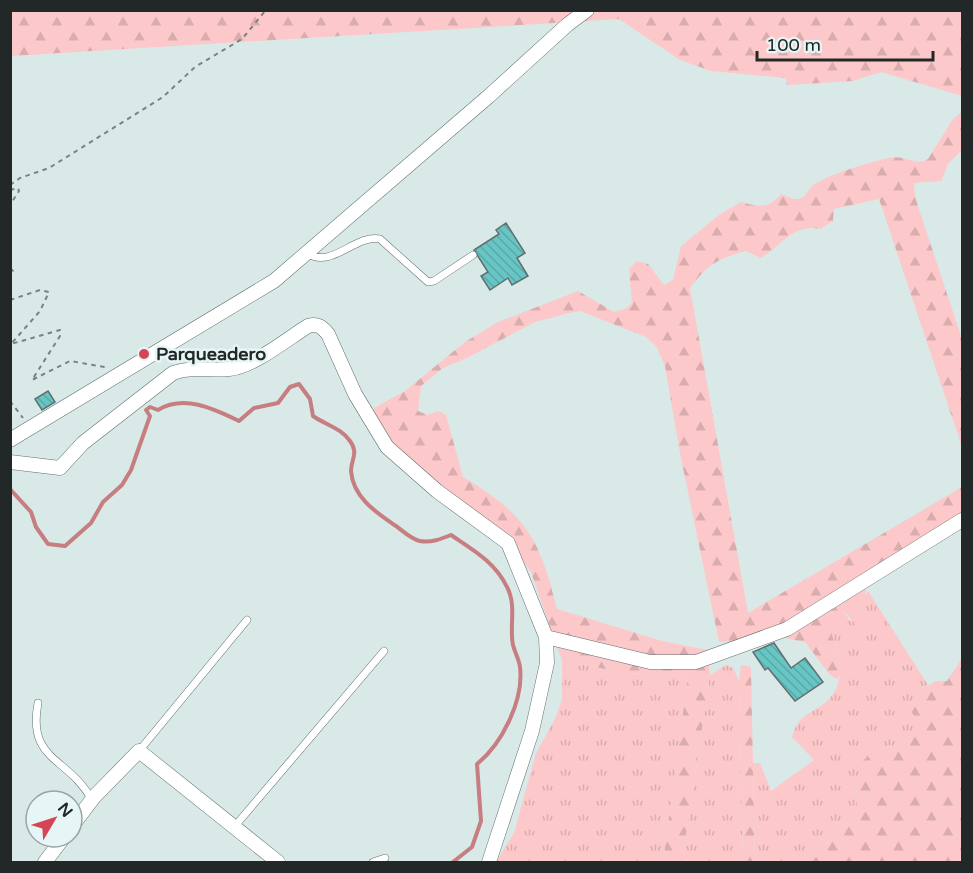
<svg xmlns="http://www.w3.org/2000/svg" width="973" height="873" viewBox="0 0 973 873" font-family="'Varela Round',sans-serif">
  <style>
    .grass { fill: url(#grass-tufts) }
    .forest { fill: url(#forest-firs) }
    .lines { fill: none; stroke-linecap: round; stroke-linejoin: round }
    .stream { stroke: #c67e80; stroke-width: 4 }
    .building { fill: url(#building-back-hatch); stroke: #606e6e; stroke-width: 1.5 }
    .lane-casing { stroke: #606f6e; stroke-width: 8 }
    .street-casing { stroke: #606f6e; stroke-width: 15 }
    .path { stroke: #788382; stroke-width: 2; stroke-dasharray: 4.5 4.5; stroke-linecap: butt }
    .lane { stroke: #fff; stroke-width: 7 }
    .street { stroke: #fff; stroke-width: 14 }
    .poi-dot { fill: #d64556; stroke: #e6f6f6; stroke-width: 2 }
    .labels { text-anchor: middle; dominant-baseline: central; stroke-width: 5; stroke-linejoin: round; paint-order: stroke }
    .poi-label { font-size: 18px; font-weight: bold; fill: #222827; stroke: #e6f6f6; text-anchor: start }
  </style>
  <defs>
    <pattern id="grass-tufts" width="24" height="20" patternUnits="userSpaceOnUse" patternTransform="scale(1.5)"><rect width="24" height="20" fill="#fdc8c9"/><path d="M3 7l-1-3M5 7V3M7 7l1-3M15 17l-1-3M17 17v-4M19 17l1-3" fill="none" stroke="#d9acad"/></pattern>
    <pattern id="forest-firs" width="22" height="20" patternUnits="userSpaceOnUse" patternTransform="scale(1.5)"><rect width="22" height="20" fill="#fdc8c9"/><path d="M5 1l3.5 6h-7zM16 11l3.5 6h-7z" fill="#d9acad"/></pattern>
    <pattern id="building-back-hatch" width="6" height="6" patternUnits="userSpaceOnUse" patternTransform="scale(1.5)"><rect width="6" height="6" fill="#67c5c3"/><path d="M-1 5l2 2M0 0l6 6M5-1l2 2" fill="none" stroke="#59a9a8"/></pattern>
  </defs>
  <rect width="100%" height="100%" fill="#d9e9e8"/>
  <path class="grass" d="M868,591L928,685L915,693L922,728L910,741L877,750L856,782L858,817L807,859L793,855L788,862H755L753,763H760L771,791L814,760L792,737C799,711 814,715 830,698C849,678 836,640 823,619L829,613L844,611L849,620L864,618L859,606Z
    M562,661L627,673L688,676L663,862H496L514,833L536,753L556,717L562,699Z
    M726,665L733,668L739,681L743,862H682L710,675Z"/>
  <path class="forest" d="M11,10L962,11V96L881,72L853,81L787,85L786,78L711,71L680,60L619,19L11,56Z
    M962,112V150L948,164L941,181L914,183L915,197L962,339V447L879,199L834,209L833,221L820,229C794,223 781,246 761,258L746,251C717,259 708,264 690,288L748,613L962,487V516L866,588L865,596L859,606L864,619L862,625L858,627L844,611L829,613L824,619L831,631L842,671L837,679L830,675L805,642L785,638L775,628L748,641L719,642L680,453L665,366L656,346L646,337L580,311L565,314L535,322L465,359L443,368L421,386L418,411L428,415L438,411L446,415L463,477C527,515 539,538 557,609L662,641L707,650L710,675L682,862H663L688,676L627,673L562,661L531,572L498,530L437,491L375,423L374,408L405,391L465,342L498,322L578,291L614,312L625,309L632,303L629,269L637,261L648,264L664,285L673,280L681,246L719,215L741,202C758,207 769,209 781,194C786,196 793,200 799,199C807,198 808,187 815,184C830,174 871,162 889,158C905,154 915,167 928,159L953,119Z
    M962,658V862H788L793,855L807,859L858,817L856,782L861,762L877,750L910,741L922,728L912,713L915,693L936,681H947Z
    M741,665L751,667L755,862H743L739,681Z"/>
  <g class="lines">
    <path class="stream" d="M10,489L31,512L36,527L48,544L65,546L91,523L103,502L122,485L131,470L150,416L146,410L150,407L158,410C184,394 214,409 239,421L254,408L278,403L290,387L299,384L310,399L313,416C326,425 341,428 350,441C359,454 351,459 351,471C353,498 377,513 396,526C403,531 411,539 420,541C431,543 441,539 451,535C473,550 495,562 507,587C517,606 509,626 513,645C515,653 519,659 520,667C524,700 502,744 477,764L481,821L472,847L453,862"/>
  </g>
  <path class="building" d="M506,223L525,253L517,258L528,276L512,285L508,278L490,290L481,276L488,272L474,250L499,234L496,230Z
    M48,391L55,402L42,410L35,399Z
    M774,643L791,668L805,658L823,682L795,701L768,668L765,670L753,652Z"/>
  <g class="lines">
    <defs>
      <path id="lane" d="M307,253C331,270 355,234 380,239L428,282L434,281L473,255
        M38,703C27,762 68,756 92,800
        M139,751L247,620
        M235,826L384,651
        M373,862L385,858"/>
      <path id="street" d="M10,440L274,281L489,96L567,25L587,10
        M10,462L60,468L83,443L173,373C192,366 210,371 229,369C253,367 287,339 308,326C318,323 322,327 328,334L355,394L387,447L437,491L508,543L546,637L547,663L532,731L489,862
        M546,637L650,662H696L787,629L962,520
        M72,826L94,797L139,751L278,862
        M45,862L64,837"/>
    </defs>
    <use href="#lane" class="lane-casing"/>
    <use href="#street" class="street-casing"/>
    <path class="path" d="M10,185L20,178L49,168L163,97L195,67L242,39L266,10
      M10,190L18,188L19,191L10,205
      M10,268L13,271L10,276
      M10,300L40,290L49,292L40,311L11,344L60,330V336L32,380L70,361L105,367
      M10,401L23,418"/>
    <use href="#lane" class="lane"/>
    <use href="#street" class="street"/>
  </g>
  <circle class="poi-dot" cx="144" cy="354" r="6"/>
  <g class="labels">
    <g class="poi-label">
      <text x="156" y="354">Parqueadero</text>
    </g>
  </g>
  <rect width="973" height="873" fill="none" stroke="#222827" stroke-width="24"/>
  <g transform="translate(54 819) rotate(51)"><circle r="28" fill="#e6f6f6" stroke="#98a4a3" stroke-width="1.5"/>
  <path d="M0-4.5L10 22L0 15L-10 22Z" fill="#d64556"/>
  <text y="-9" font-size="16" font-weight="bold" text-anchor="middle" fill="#222827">N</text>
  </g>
  <path d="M757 51v9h176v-9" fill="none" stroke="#222827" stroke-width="3"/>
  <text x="766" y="51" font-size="18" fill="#222827" stroke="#e6f6f6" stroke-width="4.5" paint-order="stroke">100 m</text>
</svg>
